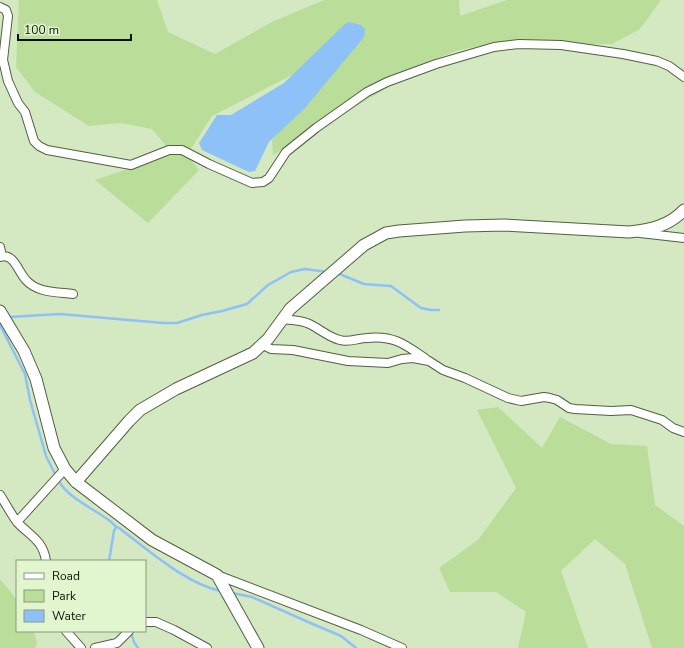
<svg xmlns="http://www.w3.org/2000/svg" width="684" height="648" viewBox="0 0 684 648" font-family="'Nunito Sans',sans-serif">
  <style>
    .green { fill: #badd99 }
    .water { fill: #8dc1f8 }
    .lines { fill: none; stroke-linecap: round; stroke-linejoin: round }
    .stream { stroke: #8dc1f8; stroke-width: 2.5 }
    .street-casing { stroke: #506140; stroke-width: 10 }
    .secondary-casing { stroke: #506140; stroke-width: 13 }
    .street { stroke: #fff; stroke-width: 8 }
    .secondary { stroke: #fff; stroke-width: 11 }
  </style>
  <rect width="100%" height="100%" fill="#d4e8c2"/>
  <path class="green" d="M19,0H157L168,32L215,54L272,22L324,0H459L460,16L507,0H661L640,29L612,44L480,46L459,50L438,58L273,155L272,140L354,43L212,116L187,155L199,170L148,223L95,180L173,154L152,129L121,123L89,126L35,92L16,67Z
    M498,407L542,448L560,417L611,444L647,446L655,505L684,526V648H652L625,564L595,539L561,571L588,648H518L526,612L496,592H450L439,568L478,540L516,488L477,410Z
    M0,579L17,600V631H34L37,643L35,648H0Z"/>
  <path class="water" d="M349,22L361,25L365,29L364,37L304,109L269,142L255,171L249,172L202,150L199,143L217,115H231L284,83L345,24Z"/>
  <g class="lines">
    <path class="stream" d="M337,273L364,284L391,286L421,308L431,310H439
      M9,317L60,314L163,323H177L202,315L222,311L247,304L268,285L291,272L305,269L328,272
      M0,325L25,374L30,400L46,456L56,476
      M58,480C69,499 93,508 110,521C113,523 115,527 119,528C147,549 186,584 221,591
      M109,561L114,531L116,527
      M232,593L252,597L308,622L341,636L356,648
      M131,632L134,642L138,648"/>
    <defs>
      <path id="street" d="M0,7L6,10L8,16L3,60L8,81L18,103L25,112L34,141L39,146L47,150L131,165L169,150H182L209,164L252,183L263,182L269,178L286,152L316,128L367,92L387,82L436,64L494,47L519,44L561,45L623,54L657,61L669,66L684,77
        M640,233L684,238
        M0,247L2,256
        M0,257C14,252 18,272 26,280C37,293 58,292 73,294
        M282,319C290,320 300,320 307,323C318,327 327,337 340,340C349,343 358,338 367,338C394,335 406,345 426,359
        M263,345L271,349L293,350L348,361L388,363L402,359L413,358L429,361L443,370L465,378L508,398L521,401L544,397L550,398L557,400L569,408L575,409L611,411L631,410L662,420L673,428L684,432
        M0,495C6,504 11,514 17,522C30,536 43,540 46,561
        M17,522L65,469
        M217,575L361,630L402,648
        M145,622H156L174,630L207,648
        M66,631L81,648
        M95,648L117,643L129,631"/>
      <path id="secondary" d="M0,311L24,351L36,379L54,448L65,469L76,482L152,540L217,575L258,648
        M76,482L129,421L140,410L176,389L253,353L268,339L290,309L364,245L386,233L399,231L465,226L504,225L629,232C650,230 669,226 684,210"/>
    </defs>
    <use href="#street" class="street-casing"/>
    <use href="#secondary" class="secondary-casing"/>
    <use href="#street" class="street"/>
    <use href="#secondary" class="secondary"/>
  </g>
  <rect x="16" y="560" width="130" height="72" fill="#e1f5cf" stroke="#8b9a7e"/>
  <rect x="24" y="573" width="20" height="6" fill="#ffffff" stroke="#8b9a7e"/>
  <text x="52" y="580" font-size="12" fill="#0a1105">Road</text>
  <rect x="24" y="590" width="20" height="12" fill="#badd99" stroke="#8b9a7e"/>
  <text x="52" y="600" font-size="12" fill="#0a1105">Park</text>
  <rect x="24" y="610" width="20" height="12" fill="#8dc1f8" stroke="#8b9a7e"/>
  <text x="52" y="620" font-size="12" fill="#0a1105">Water</text>
  <path d="M18 34v6h113v-6" fill="none" stroke="#0a1105" stroke-width="2"/>
  <text x="24" y="34" font-size="12" fill="#0a1105" stroke="#e1f5cf" stroke-width="3" paint-order="stroke">100 m</text>
</svg>
